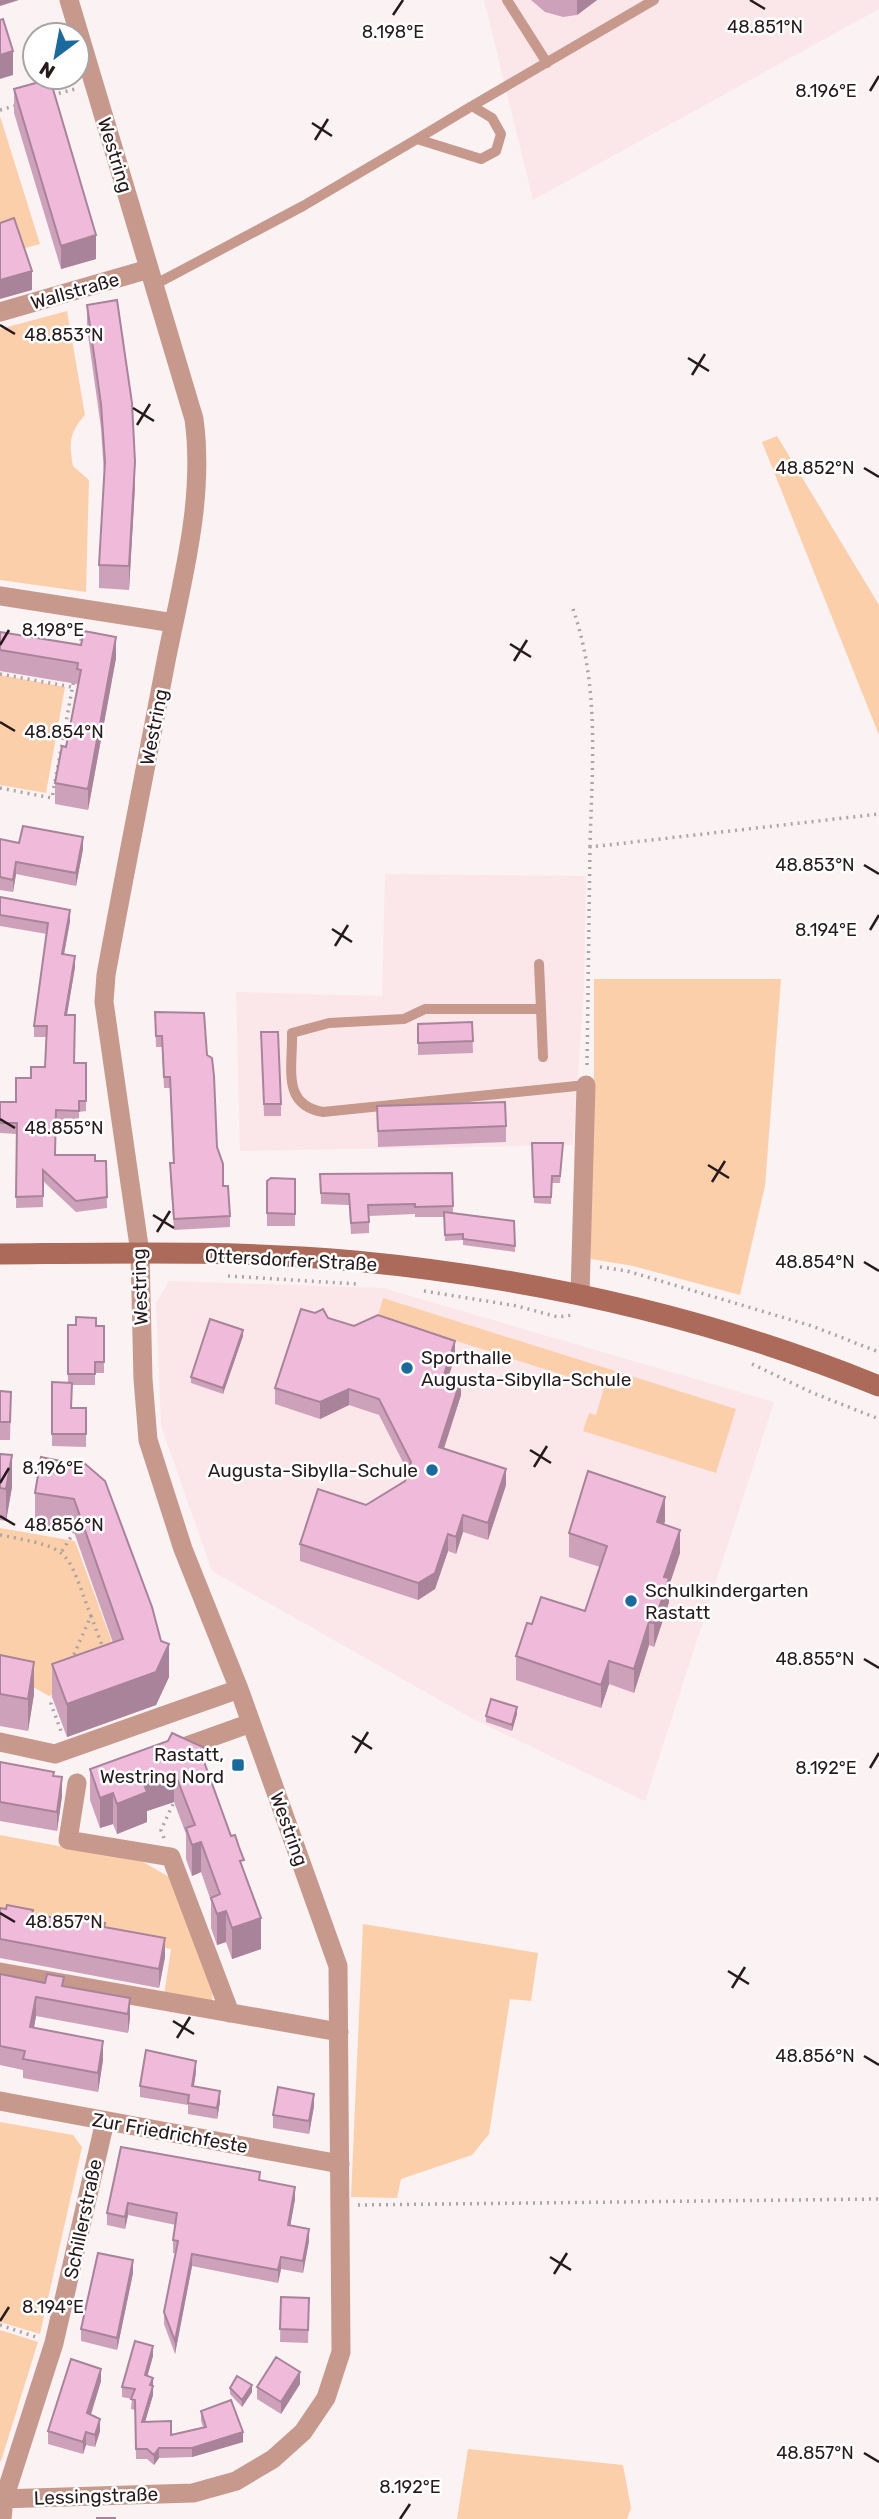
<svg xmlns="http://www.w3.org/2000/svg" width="879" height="2519" viewBox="0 0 879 2519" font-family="Rubik,sans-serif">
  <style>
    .built { fill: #fbe7ea }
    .green { fill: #fccfab }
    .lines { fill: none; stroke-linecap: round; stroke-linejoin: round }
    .path { stroke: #ada4a5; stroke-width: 3.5; stroke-dasharray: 2 5; stroke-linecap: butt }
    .lane { stroke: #c7988c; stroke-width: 10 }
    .street { stroke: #c7988c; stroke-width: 19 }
    .secondary { stroke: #ac6a5a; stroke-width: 21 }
    .wall { fill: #cea1bb }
    .shaded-wall { fill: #a88399 }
    .building { fill: #f0bbda; stroke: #a88399; stroke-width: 2 }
    .ticks { fill: none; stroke: #271a1c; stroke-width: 2.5 }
    .poi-dot { fill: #1a6b9d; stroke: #fff; stroke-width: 2.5 }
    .labels { text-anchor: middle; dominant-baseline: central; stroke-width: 5; stroke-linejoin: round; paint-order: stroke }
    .street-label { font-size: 19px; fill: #271a1c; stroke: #fff }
    .poi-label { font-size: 19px; fill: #271a1c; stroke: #fff; text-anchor: start }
    .ticks-label { font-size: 18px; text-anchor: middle; fill: #271a1c; stroke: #fff; stroke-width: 5; stroke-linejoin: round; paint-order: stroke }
  </style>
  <rect width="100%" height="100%" fill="#faf2f3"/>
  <path class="built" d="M484,0H879V9L533,200Z
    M385,874L586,876L584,989L573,1145L240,1151L236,992L382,996Z
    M169,1281L383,1288L774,1402L645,1801L473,1719L212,1571L161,1426L156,1303Z"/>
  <path class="green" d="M0,116L40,244L25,248L20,233L0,238Z
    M67,311L85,415C69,432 69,444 73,466L89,480L86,592L0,580V329Z
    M777,436L879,605V735L762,442Z
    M0,675L65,687L46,793L0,785Z
    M594,979H781L765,1186L740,1295L633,1266L591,1259L588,1225L594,1091Z
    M383,1298L736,1409L716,1473L583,1431L589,1413L596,1415L604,1388L378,1316Z
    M0,1528L75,1541L121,1667L49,1696L26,1683L0,1678Z
    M0,1835L143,1862L171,1878L213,1987L212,2003L164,1996L171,1949L0,1917Z
    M363,1924L538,1953L531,2001L510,1999L489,2134L472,2155L401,2179L397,2198L351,2197Z
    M0,2122L73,2135L82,2147L40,2334L0,2322Z
    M0,2330L38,2342L1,2461H0Z
    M468,2449L623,2465L631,2508L627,2519H457Z"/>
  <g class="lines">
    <path class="path" d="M52,95L75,89
      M0,110L18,105
      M573,609C600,687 592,765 590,847
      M80,648L83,628
      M0,674L72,687
      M0,788L52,798L74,679
      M587,1065L590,847L879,814
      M600,1267L627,1271L812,1326L879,1352
      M228,1276L357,1284
      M424,1291L517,1306L558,1317L573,1315
      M752,1364L813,1393L879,1419
      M0,1535C74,1549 65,1548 91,1616
      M62,1551L76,1529
      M71,1661L91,1616L103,1648
      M54,1696L51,1704L61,1731
      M164,1838L161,1830L173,1804
      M358,2205L879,2199
      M0,2325L36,2337"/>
    <path class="lane" d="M507,0L547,63
      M472,106L654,0
      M154,285L303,206L417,139L481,159L496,151L501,134L492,118L472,106L417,139
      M539,964L541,1009
      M543,1057L541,1009H425L404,1019L329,1023L292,1033C293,1067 281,1105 323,1112L586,1085"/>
    <path class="street" d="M0,312L149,269
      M0,596L174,623
      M580,1295L586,1085
      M0,1742L55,1754L239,1689
      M170,1752L251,1723
      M77,1783L68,1840L171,1857L230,2013
      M0,1972L339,2032
      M0,2101L340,2164
      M0,2499L193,2493L236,2481L273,2459L303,2432L326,2398L341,2352L338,1966L239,1689L183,1549L148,1440L143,1379L140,1253L104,1002L106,975C125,870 146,766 166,661C182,581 205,499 194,419L69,0
      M2,2519L4,2499L54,2343L105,2121"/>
    <path class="secondary" d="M0,1254C118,1253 238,1250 355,1261C534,1278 712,1318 879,1386"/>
  </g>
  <path class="wall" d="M531,0H597L577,15L563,17L545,12Z
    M14,89L96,259L61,269L14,113Z
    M87,305L135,486L129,590L99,588V565L104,474L101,428L87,328Z
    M0,632L116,658L88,810L55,804V783L66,747L77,690V684L0,671Z
    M0,839L19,843L83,849L76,886L16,874L13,892L0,890Z
    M0,897L70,921L64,954L75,967L67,1015L74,1063H86V1111L79,1112V1122L56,1121L55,1155L95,1161H106L107,1208L76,1212L43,1181V1207L16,1208L17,1134L0,1133V1102H16L31,1078L45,1067L46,1037H34V1026L47,934L0,926Z
    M155,1012L207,1055L217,1147L223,1186L230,1216V1227L174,1230L170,1174V1163H173L170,1088H164L162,1047H156Z
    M472,1022L473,1053L418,1055V1024Z
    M261,1032L281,1104V1116H264Z
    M377,1106L506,1126V1142L378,1147Z
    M532,1143H563L560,1183H552L551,1204L534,1203Z
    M452,1173L453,1213L514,1221L515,1252L463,1245V1240L445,1241L444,1217H415V1214L369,1216V1233L351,1234L349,1205L321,1204L320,1174Z
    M295,1179V1226H267V1181Z
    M328,1318L455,1357L449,1375L461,1395L444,1449L506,1485L488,1540L463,1532L456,1554L448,1551L435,1589L418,1600L300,1561V1544L405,1481L408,1472L379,1415L349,1405L320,1419L275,1404V1388Z
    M68,1325L104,1326V1373H95V1385H71V1408H86V1447L52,1446V1382L68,1383Z
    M243,1336L223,1394L191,1383V1377Z
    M0,1391L11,1392L10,1440H0Z
    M0,1454L12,1487L6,1521L0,1520Z
    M105,1481L169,1677L156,1705L67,1737L52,1697V1664L113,1643L74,1532L35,1526V1493Z
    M665,1521L664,1524L680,1553L669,1586V1602L654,1647L649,1645L634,1693L609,1684L601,1708L516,1680V1656L532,1624L585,1611L600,1567L569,1557V1533Z
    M0,1655L34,1694L28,1731L0,1726Z
    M517,1714L512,1731L486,1722V1716Z
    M0,1762L54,1776L62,1796L57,1831L0,1821Z
    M205,1765L244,1870L261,1949L232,1959L226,1942L217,1945L211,1928V1901L201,1872L192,1876L186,1859V1834L174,1802L147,1811V1822L117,1834L113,1824L100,1828L90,1800V1769Z
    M0,1908L105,1928L165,1957L159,1988L0,1958Z
    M0,1974L130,1998V2018L128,2033L36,2016L34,2028L103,2060L98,2092L23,2078V2070L0,2065Z
    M196,2072L194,2086L220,2102L217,2119L188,2114V2105L140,2097V2086Z
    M314,2106L309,2134L273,2128V2115Z
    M121,2147L260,2181L295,2199L290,2226L309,2241L303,2273L281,2269L278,2283L192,2266L175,2354L164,2324V2312L176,2253H173V2240L176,2225L128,2215L125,2229L107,2225V2213Z
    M133,2273L117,2350L81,2341V2329Z
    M281,2297L309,2310L308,2343L280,2342Z
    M153,2356L147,2376L153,2378V2395L145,2422L171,2435L203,2427L201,2421V2411L243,2442L192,2457L159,2458L154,2465L147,2459H136L135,2410L131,2409L132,2399L122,2397V2387Z
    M101,2381L91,2415L100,2431L95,2447L86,2445L83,2454L48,2444V2431Z
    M300,2384L281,2414L257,2399V2387Z
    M230,2388L252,2392L242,2407L230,2394Z"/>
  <path class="shaded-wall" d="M0,0H19L0,6Z
    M577,0H597L577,15Z
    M13,51V75L0,79V55Z
    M96,235V259L61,269V246Z
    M32,271V290L0,299V280Z
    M135,462V486L129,590V566Z
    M116,637V658L88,810V789Z
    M83,837V849L76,886V873Z
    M16,862V874L13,892V880Z
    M70,910V921L62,965V954Z
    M75,956V967L65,1026V1015Z
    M243,1330V1336L223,1394V1388Z
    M455,1341V1357L444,1390V1374Z
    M461,1379V1395L439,1463V1447Z
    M349,1389V1405L320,1419V1402Z
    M12,1455V1487L6,1521V1489Z
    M506,1469V1485L488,1540V1523Z
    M665,1497V1521L657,1545V1522Z
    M463,1515V1532L456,1554V1537Z
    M680,1530V1553L669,1586V1602L654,1647V1623L664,1577Z
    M448,1534V1551L435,1589L418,1600V1583Z
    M649,1622V1645L634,1693V1669Z
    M169,1644V1677L156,1705L67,1737V1704Z
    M609,1661V1684L601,1708V1685Z
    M34,1662V1694L28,1731V1699Z
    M517,1707V1714L512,1731V1725Z
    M205,1748V1779L202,1756Z
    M174,1771V1802L147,1811V1822L117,1834V1804L143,1782Z
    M62,1777V1796L57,1831V1812Z
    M113,1793V1824L100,1828V1798Z
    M201,1842V1872L192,1876V1845Z
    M226,1911V1942L217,1945V1914Z
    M261,1918V1949L232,1959V1928Z
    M165,1938V1957L159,1988V1969Z
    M36,1997V2016L30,2047V2027Z
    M130,1998V2018L128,2033V2014Z
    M103,2041V2060L98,2092V2073Z
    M196,2061V2072L192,2096V2086Z
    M220,2091V2102L217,2119V2108Z
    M314,2094V2106L309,2134V2121Z
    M295,2187V2199L288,2238V2225Z
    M128,2203V2215L125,2229V2217Z
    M309,2229V2241L303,2273V2261Z
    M192,2254V2266L175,2354V2341Z
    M281,2257V2269L278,2283V2270Z
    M133,2260V2273L117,2350V2338Z
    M153,2346V2356L145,2385V2375Z
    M101,2369V2381L87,2426V2413Z
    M300,2372V2384L281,2414V2402Z
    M153,2378V2395L142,2432V2422Z
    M252,2385V2392L242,2407V2400Z
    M100,2419V2431L95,2447V2435Z
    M86,2432V2445L83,2454V2442Z
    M243,2432V2442L192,2457V2448Z
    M159,2448V2458L154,2465V2455Z"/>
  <path class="building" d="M3,19L13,51L0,55V20Z
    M50,79L96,235L61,246L14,89Z
    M14,218L32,271L0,280V223Z
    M117,300L132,403L135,462L129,566L99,565L105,462L101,404L87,305Z
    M84,631L116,637L88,789L55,783L62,746L66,747L81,670L77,669L78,663L0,650V632L81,645Z
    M23,826L83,837L76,873L16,862L13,880L0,877V839L19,843Z
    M0,897L70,910L62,954L75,956L65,1015H75L74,1063H86V1101H79V1111L56,1110L55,1155H95V1161H106L107,1197L76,1201L43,1170V1196L16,1197L17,1123H0V1102H16V1078H31V1067H45L47,1026H34L48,923L0,915Z
    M155,1012L204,1013L207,1055L212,1058L214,1076L217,1147L223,1164V1186H228L230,1216L174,1219L170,1163H174L170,1077H164L162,1036H156Z
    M472,1022L473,1041L418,1043V1024Z
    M261,1032H278L281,1104H264Z
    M505,1102L506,1126L378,1131L377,1106Z
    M532,1143H563L560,1176H552L551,1197H534Z
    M452,1173L453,1206L415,1207V1204L368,1205L369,1222L351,1223L349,1194L321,1193L320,1174Z
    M271,1178L295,1179V1214L267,1213V1181Z
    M444,1212L514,1221L515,1246L463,1239V1234L445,1235Z
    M301,1309L315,1313L323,1309L328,1318L354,1326L378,1315L455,1341L444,1374L461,1379L439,1447L506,1469L488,1523L463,1515L456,1537L448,1534L435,1573L418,1583L300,1544L318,1489L366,1505L405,1481L411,1462L379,1399L349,1389L320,1402L275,1388Z
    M76,1317L96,1318V1326H104V1362H95V1374H68V1325H76Z
    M210,1319L243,1330L223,1388L191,1377Z
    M52,1382L72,1383L71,1408H86V1434H52Z
    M0,1391L11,1392L10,1422H0Z
    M0,1454L12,1455L6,1489L0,1488Z
    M41,1457L80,1465L83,1462L105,1481L152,1607L161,1641L169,1644L156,1672L67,1704L52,1664L123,1639L74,1499L35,1493Z
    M588,1471L665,1497L657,1522L680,1530L664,1577L669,1578L654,1623L649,1622L634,1669L609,1661L601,1685L516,1656L527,1623L532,1624L541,1597L585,1611L607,1546L569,1533Z
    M0,1655L34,1662L28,1699L0,1694Z
    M491,1699L517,1707L512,1725L486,1716Z
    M172,1733L205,1748L202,1756L231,1836L235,1835L239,1847L244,1860L240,1861L261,1918L232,1928L226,1911L217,1914L211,1898L220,1894L201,1842L192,1845L186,1828L195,1825L174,1771L143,1782L147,1792L117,1804L113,1793L100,1798L90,1769L168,1741Z
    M0,1762L54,1772L53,1776L62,1777L57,1812L0,1802Z
    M7,1905L33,1910L32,1914L79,1922V1919L105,1923L104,1927L165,1938L159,1969L0,1939V1908L6,1909Z
    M0,1974L45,1983L47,1974L64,1977L62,1986L130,1998L128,2014L36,1997L30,2027L103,2041L98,2073L23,2059L25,2051L0,2046Z
    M146,2050L196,2061L192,2086L220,2091L217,2108L188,2103L189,2095L140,2086Z
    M278,2087L314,2094L309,2121L273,2115Z
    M121,2147L260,2172L259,2180L295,2187L288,2225L309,2229L303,2261L281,2257L278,2270L192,2254L175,2341L164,2312L178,2241L173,2240L177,2213L128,2203L125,2217L107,2213Z
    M98,2253L133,2260L117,2338L81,2329Z
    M281,2297L309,2298L308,2330L280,2329Z
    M135,2341L153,2346L145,2375L153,2378L150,2385L153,2386L142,2422L171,2421V2435L206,2427L201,2411L231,2400L243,2432L192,2448H159L154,2455L147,2449H136L135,2400L131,2399L135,2389L122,2387Z
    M276,2357L300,2372L281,2402L257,2387Z
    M71,2359L101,2369L87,2413L100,2419L95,2435L86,2432L83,2442L48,2431Z
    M237,2376L252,2385L242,2400L230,2388Z
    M97,2518H115V2519H97Z"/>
  <path class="ticks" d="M750,0L765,9M393,15L403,0M870,91L879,76M312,123L332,136M315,140L328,119M0,325L15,334M688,358L709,371M692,375L705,354M133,408L154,421M137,425L150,404M864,468L879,477M510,644L531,657M0,645L9,630M514,661L527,640M0,722L15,731M864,865L879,874M332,929L352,942M870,930L879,915M335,946L348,925M0,1119L15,1128M708,1165L729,1178M712,1182L725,1161M153,1215L174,1228M157,1232L170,1211M864,1262L879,1271M530,1450L551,1463M534,1467L547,1446M0,1483L9,1468M0,1516L15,1525M864,1659L879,1668M352,1736L372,1749M355,1753L368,1732M870,1768L879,1753M0,1913L15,1922M728,1971L749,1984M732,1988L745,1967M173,2021L194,2034M177,2038L190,2017M864,2056L879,2065M550,2257L571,2270M554,2274L567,2253M0,2321L9,2307M864,2453L879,2462M400,2519L410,2504"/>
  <g class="poi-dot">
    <circle cx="407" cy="1368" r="7"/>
    <circle cx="432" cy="1470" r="7"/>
    <circle cx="631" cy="1601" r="7"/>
    <rect x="231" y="1758" width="14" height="14" rx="3.5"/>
  </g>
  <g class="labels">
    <g class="street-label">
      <text transform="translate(115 155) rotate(73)">Westring</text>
      <text transform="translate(75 291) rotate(-16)">Wallstraße</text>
      <text transform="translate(154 727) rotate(-79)">Westring</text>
      <text transform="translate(291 1260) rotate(3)">Ottersdorfer Straße</text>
      <text transform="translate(140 1287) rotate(-92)">Westring</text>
      <text transform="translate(289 1829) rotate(70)">Westring</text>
      <text transform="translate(170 2133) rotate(10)">Zur Friedrichfeste</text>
      <text transform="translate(83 2219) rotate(-78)">Schillerstraße</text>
      <text transform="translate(96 2496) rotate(-2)">Lessingstraße</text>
    </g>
    <g class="poi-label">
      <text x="421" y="1357">Sporthalle<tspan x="421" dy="22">Augusta-Sibylla-Schule</tspan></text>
      <text x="418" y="1470" text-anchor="end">Augusta-Sibylla-Schule</text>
      <text x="645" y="1590">Schulkindergarten<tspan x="645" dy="22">Rastatt</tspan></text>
      <text x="224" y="1754" text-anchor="end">Rastatt,<tspan x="224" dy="22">Westring Nord</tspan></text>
    </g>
  </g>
  <g class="ticks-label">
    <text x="765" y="33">48.851°N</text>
    <text x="393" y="38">8.198°E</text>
    <text x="826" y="97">8.196°E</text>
    <text x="64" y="341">48.853°N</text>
    <text x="815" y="474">48.852°N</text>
    <text x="53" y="636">8.198°E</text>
    <text x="64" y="738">48.854°N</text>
    <text x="815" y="871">48.853°N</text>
    <text x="826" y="936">8.194°E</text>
    <text x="64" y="1134">48.855°N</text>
    <text x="815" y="1268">48.854°N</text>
    <text x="53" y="1474">8.196°E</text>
    <text x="64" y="1531">48.856°N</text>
    <text x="815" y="1665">48.855°N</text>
    <text x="826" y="1774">8.192°E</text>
    <text x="64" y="1928">48.857°N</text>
    <text x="815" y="2062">48.856°N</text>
    <text x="53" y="2313">8.194°E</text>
    <text x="815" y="2459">48.857°N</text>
    <text x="410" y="2493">8.192°E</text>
  </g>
  <g transform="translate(56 56) rotate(212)"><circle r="33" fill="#ffffff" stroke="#a9a3a4" stroke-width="2"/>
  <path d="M0-5L12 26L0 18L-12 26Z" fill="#1a6b9d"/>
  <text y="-10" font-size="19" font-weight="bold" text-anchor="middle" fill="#271a1c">N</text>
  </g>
</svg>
